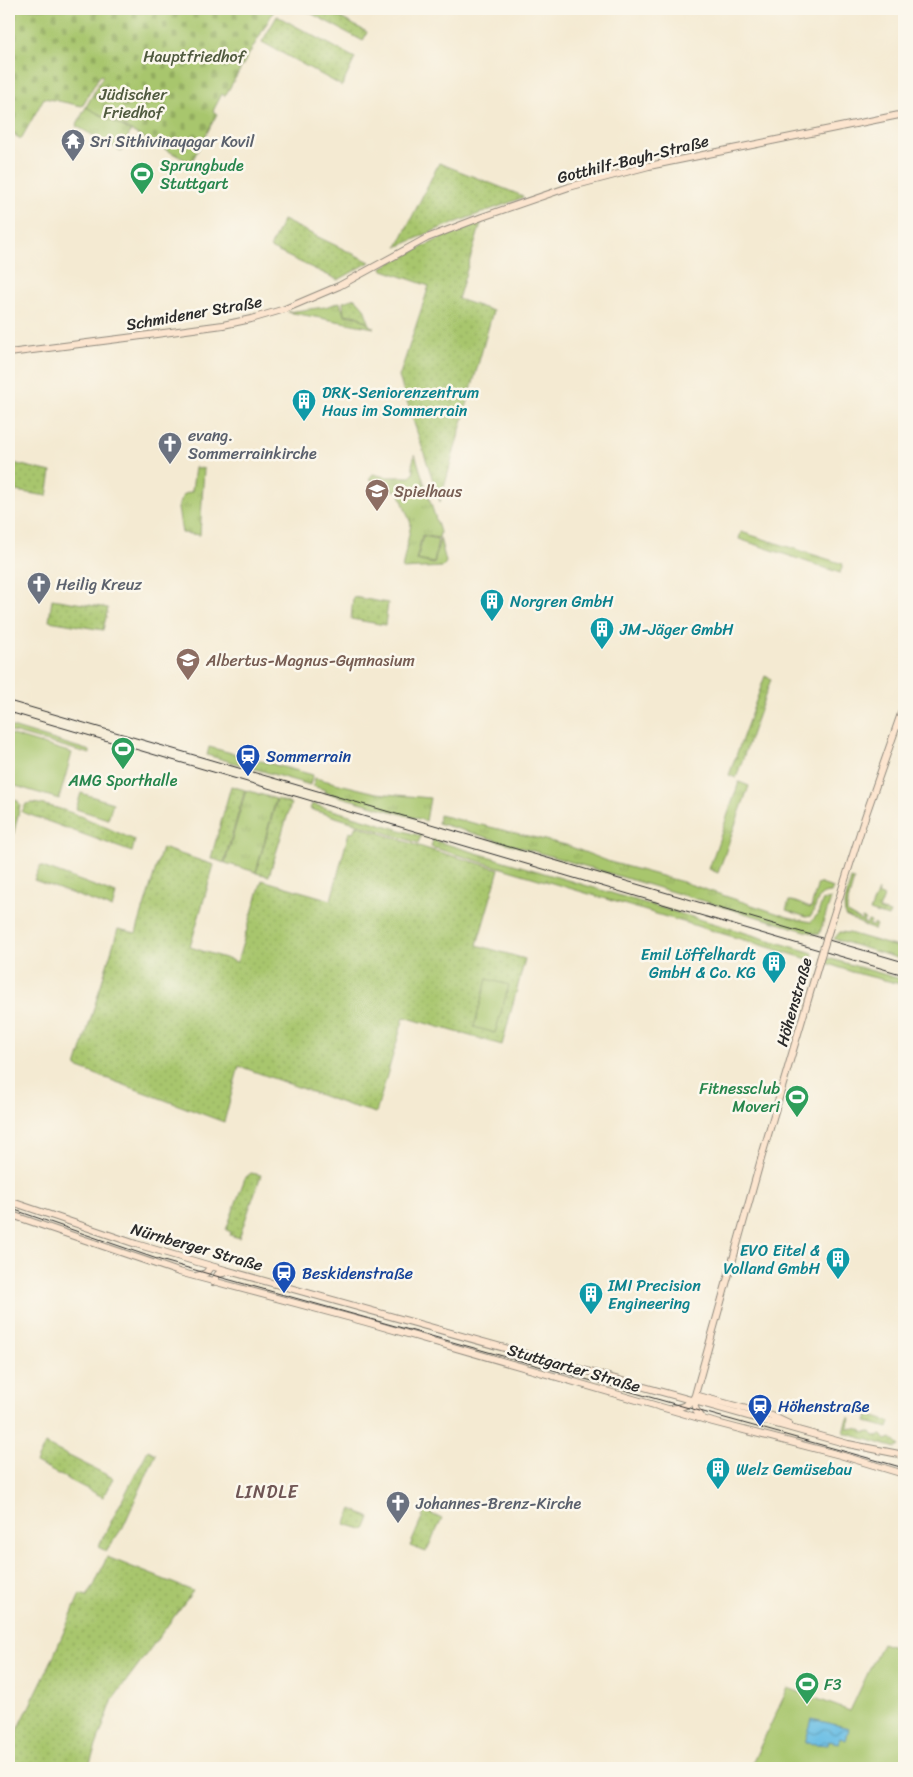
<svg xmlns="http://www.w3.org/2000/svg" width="913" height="1777" viewBox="0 0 913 1777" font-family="Sriracha,sans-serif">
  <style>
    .grass { fill: url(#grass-tufts); stroke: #6a784c }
    .cemetery { fill: url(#cemetery-stones); stroke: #6a784c }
    .park { fill: url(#park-dots); stroke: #6a784c }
    .pitch { fill: #a8c66d; stroke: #6a784c }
    .water { fill: url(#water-waves); stroke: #497488 }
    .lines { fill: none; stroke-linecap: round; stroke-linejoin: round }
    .secondary-casing { stroke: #908a7e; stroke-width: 8 }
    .secondary { stroke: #fce5cf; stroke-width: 6 }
    .tram { stroke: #2b2b2b; stroke-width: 1 }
    .rail { stroke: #2b2b2b; stroke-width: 1 }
    .secondary-bridge-casing { stroke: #908a7e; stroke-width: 8; stroke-linecap: butt }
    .secondary-bridge { stroke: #fce5cf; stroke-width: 6 }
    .labels { text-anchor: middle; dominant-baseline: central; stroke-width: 5; stroke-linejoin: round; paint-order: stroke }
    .park-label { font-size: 16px; fill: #505a3f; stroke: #fbf7ec }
    .worship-label { font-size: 16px; fill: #5b616d; stroke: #fbf7ec; text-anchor: start }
    .street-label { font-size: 16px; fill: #2b2b2b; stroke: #fbf7ec }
    .leisure-label { font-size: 16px; fill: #27864d; stroke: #fbf7ec; text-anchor: start }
    .culture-label { font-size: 16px; fill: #0d838f; stroke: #fbf7ec; text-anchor: start }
    .education-label { font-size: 16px; fill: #785e54; stroke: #fbf7ec; text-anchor: start }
    .transit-label { font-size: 16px; fill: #164399; stroke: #fbf7ec; text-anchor: start }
    .neighbourhood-label { font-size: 18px; letter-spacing: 1px; fill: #705655; stroke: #fbf7ec }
  </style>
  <defs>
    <pattern id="grass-tufts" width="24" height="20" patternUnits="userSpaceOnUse" patternTransform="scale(1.25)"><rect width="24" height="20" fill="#a8c66d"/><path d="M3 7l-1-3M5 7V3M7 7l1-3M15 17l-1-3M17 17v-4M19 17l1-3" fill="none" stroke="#91aa5f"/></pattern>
    <pattern id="cemetery-stones" width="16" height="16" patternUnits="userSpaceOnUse" patternTransform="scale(1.25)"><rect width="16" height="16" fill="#a8c66d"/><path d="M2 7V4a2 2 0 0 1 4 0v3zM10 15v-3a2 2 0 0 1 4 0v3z" fill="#91aa5f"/></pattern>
    <pattern id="park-dots" width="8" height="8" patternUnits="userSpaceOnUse" patternTransform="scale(1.25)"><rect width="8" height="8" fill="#a8c66d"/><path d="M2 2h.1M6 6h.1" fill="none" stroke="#91aa5f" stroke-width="1.8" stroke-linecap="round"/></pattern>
    <pattern id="water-waves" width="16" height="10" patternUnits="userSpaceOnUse" patternTransform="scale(1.25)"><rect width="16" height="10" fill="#67bde4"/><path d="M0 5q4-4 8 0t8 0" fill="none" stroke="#559ab9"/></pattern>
  </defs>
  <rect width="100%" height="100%" fill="#fbf7ec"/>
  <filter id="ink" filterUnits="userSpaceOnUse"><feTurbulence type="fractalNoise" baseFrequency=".02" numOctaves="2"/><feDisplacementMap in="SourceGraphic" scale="10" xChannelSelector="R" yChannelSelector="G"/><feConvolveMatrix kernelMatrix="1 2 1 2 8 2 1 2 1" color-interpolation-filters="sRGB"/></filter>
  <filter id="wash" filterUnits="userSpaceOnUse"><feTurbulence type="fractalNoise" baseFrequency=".0096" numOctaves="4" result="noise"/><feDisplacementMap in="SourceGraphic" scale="20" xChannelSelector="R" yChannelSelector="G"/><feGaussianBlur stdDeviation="1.12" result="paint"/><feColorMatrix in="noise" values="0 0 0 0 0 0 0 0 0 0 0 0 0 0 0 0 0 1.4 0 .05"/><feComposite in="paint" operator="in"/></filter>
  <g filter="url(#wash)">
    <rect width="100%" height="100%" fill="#f4ead2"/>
    <path class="grass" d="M86,107L131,131L121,151L76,126Z
      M340,302L344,315L358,317L374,328L288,312L325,307Z
      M415,454L440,532L439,538L422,535L416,560L434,564L440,538L446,562L443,567L402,569L411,524L399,492L384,487L379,499H374L377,487L375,481L369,479L373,474L385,477H410L414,473L412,465Z
      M195,467L204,469L200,535L182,533L178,508L183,495L192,491Z
      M741,532L843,564L840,573L739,539Z
      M209,747L313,775L310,785L207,755Z
      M315,778L376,793L430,798L426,821L324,792L325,790L313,786Z
      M739,782L749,786L718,873L709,869Z
      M246,790L276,799L256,872L225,863Z
      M312,804L421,836L418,843L310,809Z
      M439,815L566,845L610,862L683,882L788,917L811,922L818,914L822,901L831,899L819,935L438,823Z
      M433,840L813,953L811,960L431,847Z
      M40,866L116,894L112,908L34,880Z
      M818,883L833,888L831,893C815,893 819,904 811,916L806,917L786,910L789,901C797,901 803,906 811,908Z
      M840,932L849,933L904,949V960L834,939Z
      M828,958L904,980V985L852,972L826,963Z"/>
    <path class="cemetery" d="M9,9H275L225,96L222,94L213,111L217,114L191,163L86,107L103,76L100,75L82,106L44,98L21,139L9,132Z"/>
    <path class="park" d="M303,9H324L367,32L363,41Z
      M277,16L355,58L342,86L262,42Z
      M439,163L523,196L522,198L438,229L397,247Z
      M283,220L370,262L338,280L270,248Z
      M482,220L458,299L493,311L440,502L399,377L429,286L383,270L382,267L441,238Z
      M355,298L364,308L370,325L358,316L344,314L343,302Z
      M9,462L51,472L47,496L9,490Z
      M353,597L388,603L385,625L351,619Z
      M52,599L108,608L103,630L49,621Z
      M765,676L771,679L736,778L729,775Z
      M231,786L245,790L224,863L211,858Z
      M9,798L18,801L20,806L9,854Z
      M277,799L291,804L269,876L256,873Z
      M32,803C68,807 103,827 135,840L132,852L22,812L26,804Z
      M356,825L428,849L499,869L477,945L525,959L502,1045L404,1017L376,1113L348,1105L239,1066L224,1122L76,1067L118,929L136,933L162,848L214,865L190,947L237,962L262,880L331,900L349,832L353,833Z
      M851,879L854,880L847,905V913L861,921L862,918L865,919L863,922L867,924L868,921L871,922L869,925L873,926L874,923L876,925L874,930L845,916L844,905Z
      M878,891V894L884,897L879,910L890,913L888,917L870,911Z
      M251,1173L261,1175L239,1238L230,1235L231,1232L226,1230L245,1178Z
      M868,1415L890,1422L888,1428L866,1422Z
      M848,1418H850L848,1427L849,1429C856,1427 860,1429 865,1433L871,1432L874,1436L882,1435L886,1440L891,1438L900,1446L896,1448L844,1433Z
      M45,1444L113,1478L103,1497L36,1463Z
      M148,1450L156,1454L123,1527L106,1551L98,1547Z
      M352,1509L370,1518L365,1530L345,1524Z
      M425,1511L442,1519L426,1552L410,1546Z
      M107,1557L193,1591L113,1699L88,1768H18L9,1759V1748L50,1664L80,1594L87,1596L93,1588Z"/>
    <path class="pitch" d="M423,536L438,539L434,563L417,560Z
      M9,726L90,751V754L9,731Z
      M9,734L72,753L59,799L9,784Z
      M81,793L113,803L108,819L76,809Z
      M487,979L509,985L495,1033L474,1027Z
      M882,1643L904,1650V1768H750L788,1688L850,1711Z"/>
    <path class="water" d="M812,1719L849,1728L846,1740L840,1738L838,1743L829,1741L828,1745L805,1743Z"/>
  </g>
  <g filter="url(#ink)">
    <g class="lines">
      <defs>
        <path id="secondary" d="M9,353L134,337L223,325L251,319L285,309L339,286L427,238L482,217L569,187L649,166L904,114
          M829,930L865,817L904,705
          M9,1201L136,1244L211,1266L848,1444L904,1455
          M9,1214L179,1272L366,1322L713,1422L840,1455L904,1474
          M196,1276L206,1273L211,1266
          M213,1282L218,1274L228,1272
          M695,1395L772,1416L789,1424
          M693,1401L696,1410L703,1419
          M671,1409C681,1407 691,1406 695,1395L763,1152L820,959"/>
      </defs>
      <use href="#secondary" class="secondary-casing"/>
      <use href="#secondary" class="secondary"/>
      <path class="tram" d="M9,1208L160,1260L216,1276L904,1468"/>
      <path class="rail" d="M9,701L904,962
        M9,712L904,975"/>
      <defs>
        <path id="secondary-bridge" d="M820,959L829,930"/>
      </defs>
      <use href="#secondary-bridge" class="secondary-bridge-casing"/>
      <use href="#secondary-bridge" class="secondary-bridge"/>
    </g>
  </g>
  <defs>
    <symbol id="temple-pin" viewBox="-11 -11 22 30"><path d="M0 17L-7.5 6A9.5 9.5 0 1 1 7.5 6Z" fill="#6b7280" stroke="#fbf7ec"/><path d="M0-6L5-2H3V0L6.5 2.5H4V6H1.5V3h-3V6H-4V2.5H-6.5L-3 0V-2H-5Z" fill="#fff"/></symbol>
    <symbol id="stadium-pin" viewBox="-11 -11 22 30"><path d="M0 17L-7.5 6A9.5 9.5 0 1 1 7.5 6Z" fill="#2e9e5b" stroke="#fbf7ec"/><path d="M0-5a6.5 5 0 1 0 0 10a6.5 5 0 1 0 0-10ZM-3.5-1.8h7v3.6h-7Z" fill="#fff"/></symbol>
    <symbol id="building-pin" viewBox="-11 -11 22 30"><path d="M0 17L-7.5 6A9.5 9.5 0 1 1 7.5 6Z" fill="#0f9aa8" stroke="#fbf7ec"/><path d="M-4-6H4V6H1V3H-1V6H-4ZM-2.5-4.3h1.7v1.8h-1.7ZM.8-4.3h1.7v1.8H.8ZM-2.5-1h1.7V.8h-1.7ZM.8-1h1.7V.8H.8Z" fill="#fff"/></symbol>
    <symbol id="church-pin" viewBox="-11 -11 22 30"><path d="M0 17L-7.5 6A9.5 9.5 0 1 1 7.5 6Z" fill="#6b7280" stroke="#fbf7ec"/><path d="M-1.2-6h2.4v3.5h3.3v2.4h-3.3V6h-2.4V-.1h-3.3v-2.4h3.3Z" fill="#fff"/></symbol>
    <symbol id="school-pin" viewBox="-11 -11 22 30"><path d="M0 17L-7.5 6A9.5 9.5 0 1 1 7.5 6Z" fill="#8d6e63" stroke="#fbf7ec"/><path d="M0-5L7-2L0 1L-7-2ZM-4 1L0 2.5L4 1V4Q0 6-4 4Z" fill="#fff"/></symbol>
    <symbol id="station-pin" viewBox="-11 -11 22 30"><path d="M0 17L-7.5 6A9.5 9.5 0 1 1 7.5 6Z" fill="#1a4fb4" stroke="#fbf7ec"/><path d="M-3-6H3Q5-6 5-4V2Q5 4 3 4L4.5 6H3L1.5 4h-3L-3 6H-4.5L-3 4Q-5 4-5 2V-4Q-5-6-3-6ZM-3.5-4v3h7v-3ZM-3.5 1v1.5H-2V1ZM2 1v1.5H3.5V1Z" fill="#fff"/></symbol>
  </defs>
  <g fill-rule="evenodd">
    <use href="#temple-pin" x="59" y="127" width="28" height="38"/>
    <use href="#stadium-pin" x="128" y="160" width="28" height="38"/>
    <use href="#building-pin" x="290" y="387" width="28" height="38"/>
    <use href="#church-pin" x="156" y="430" width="28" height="38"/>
    <use href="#school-pin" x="363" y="477" width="28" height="38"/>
    <use href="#church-pin" x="25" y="570" width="28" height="38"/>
    <use href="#building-pin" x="478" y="587" width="28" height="38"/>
    <use href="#building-pin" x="588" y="615" width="28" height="38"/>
    <use href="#school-pin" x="174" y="646" width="28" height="38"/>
    <use href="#stadium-pin" x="109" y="735" width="28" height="38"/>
    <use href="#station-pin" x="234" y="742" width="28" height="38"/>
    <use href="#building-pin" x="760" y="949" width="28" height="38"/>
    <use href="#stadium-pin" x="783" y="1083" width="28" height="38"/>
    <use href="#building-pin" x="824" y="1245" width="28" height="38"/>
    <use href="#station-pin" x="270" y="1259" width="28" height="38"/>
    <use href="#building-pin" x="577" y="1280" width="28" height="38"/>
    <use href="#station-pin" x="746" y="1392" width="28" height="38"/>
    <use href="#building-pin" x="704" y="1455" width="28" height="38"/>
    <use href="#church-pin" x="384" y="1489" width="28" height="38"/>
    <use href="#stadium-pin" x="793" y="1670" width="28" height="38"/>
  </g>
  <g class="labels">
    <g class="park-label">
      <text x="194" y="56">Hauptfriedhof</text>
      <text x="133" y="94">Jüdischer<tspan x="133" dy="18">Friedhof</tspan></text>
    </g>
    <g class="worship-label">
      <text x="90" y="141">Sri Sithivinayagar Kovil</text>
      <text x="188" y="435">evang.<tspan x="188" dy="18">Sommerrainkirche</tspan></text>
      <text x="56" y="584">Heilig Kreuz</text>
      <text x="416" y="1503">Johannes-Brenz-Kirche</text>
    </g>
    <g class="street-label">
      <text transform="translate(633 159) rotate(-14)">Gotthilf-Bayh-Straße</text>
      <text transform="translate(194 313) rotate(-10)">Schmidener Straße</text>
      <text transform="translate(794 1002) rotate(-74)">Höhenstraße</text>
      <text transform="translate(197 1247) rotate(16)">Nürnberger Straße</text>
      <text transform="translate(574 1368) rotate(16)">Stuttgarter Straße</text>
    </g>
    <g class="leisure-label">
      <text x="160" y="165">Sprungbude<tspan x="160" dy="18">Stuttgart</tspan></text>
      <text x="123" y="780" text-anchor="middle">AMG Sporthalle</text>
      <text x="780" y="1088" text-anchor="end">Fitnessclub<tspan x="780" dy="18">Moveri</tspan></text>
      <text x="824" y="1684">F3</text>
    </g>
    <g class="culture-label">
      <text x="322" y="392">DRK-Seniorenzentrum<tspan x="322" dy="18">Haus im Sommerrain</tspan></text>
      <text x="510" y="601">Norgren GmbH</text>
      <text x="620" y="629">JM-Jäger GmbH</text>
      <text x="756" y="954" text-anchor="end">Emil Löffelhardt<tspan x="756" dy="18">GmbH &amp; Co. KG</tspan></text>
      <text x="820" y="1250" text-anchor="end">EVO Eitel &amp;<tspan x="820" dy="18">Volland GmbH</tspan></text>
      <text x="608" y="1285">IMI Precision<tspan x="608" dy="18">Engineering</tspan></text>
      <text x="736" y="1469">Welz Gemüsebau</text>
    </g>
    <g class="education-label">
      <text x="394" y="491">Spielhaus</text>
      <text x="206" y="660">Albertus-Magnus-Gymnasium</text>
    </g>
    <g class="transit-label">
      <text x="266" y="756">Sommerrain</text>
      <text x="302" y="1273">Beskidenstraße</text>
      <text x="778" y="1406">Höhenstraße</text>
    </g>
    <g class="neighbourhood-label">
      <text x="267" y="1492">LINDLE</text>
    </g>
  </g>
  <rect width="913" height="1777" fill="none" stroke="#fbf7ec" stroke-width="30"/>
</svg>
